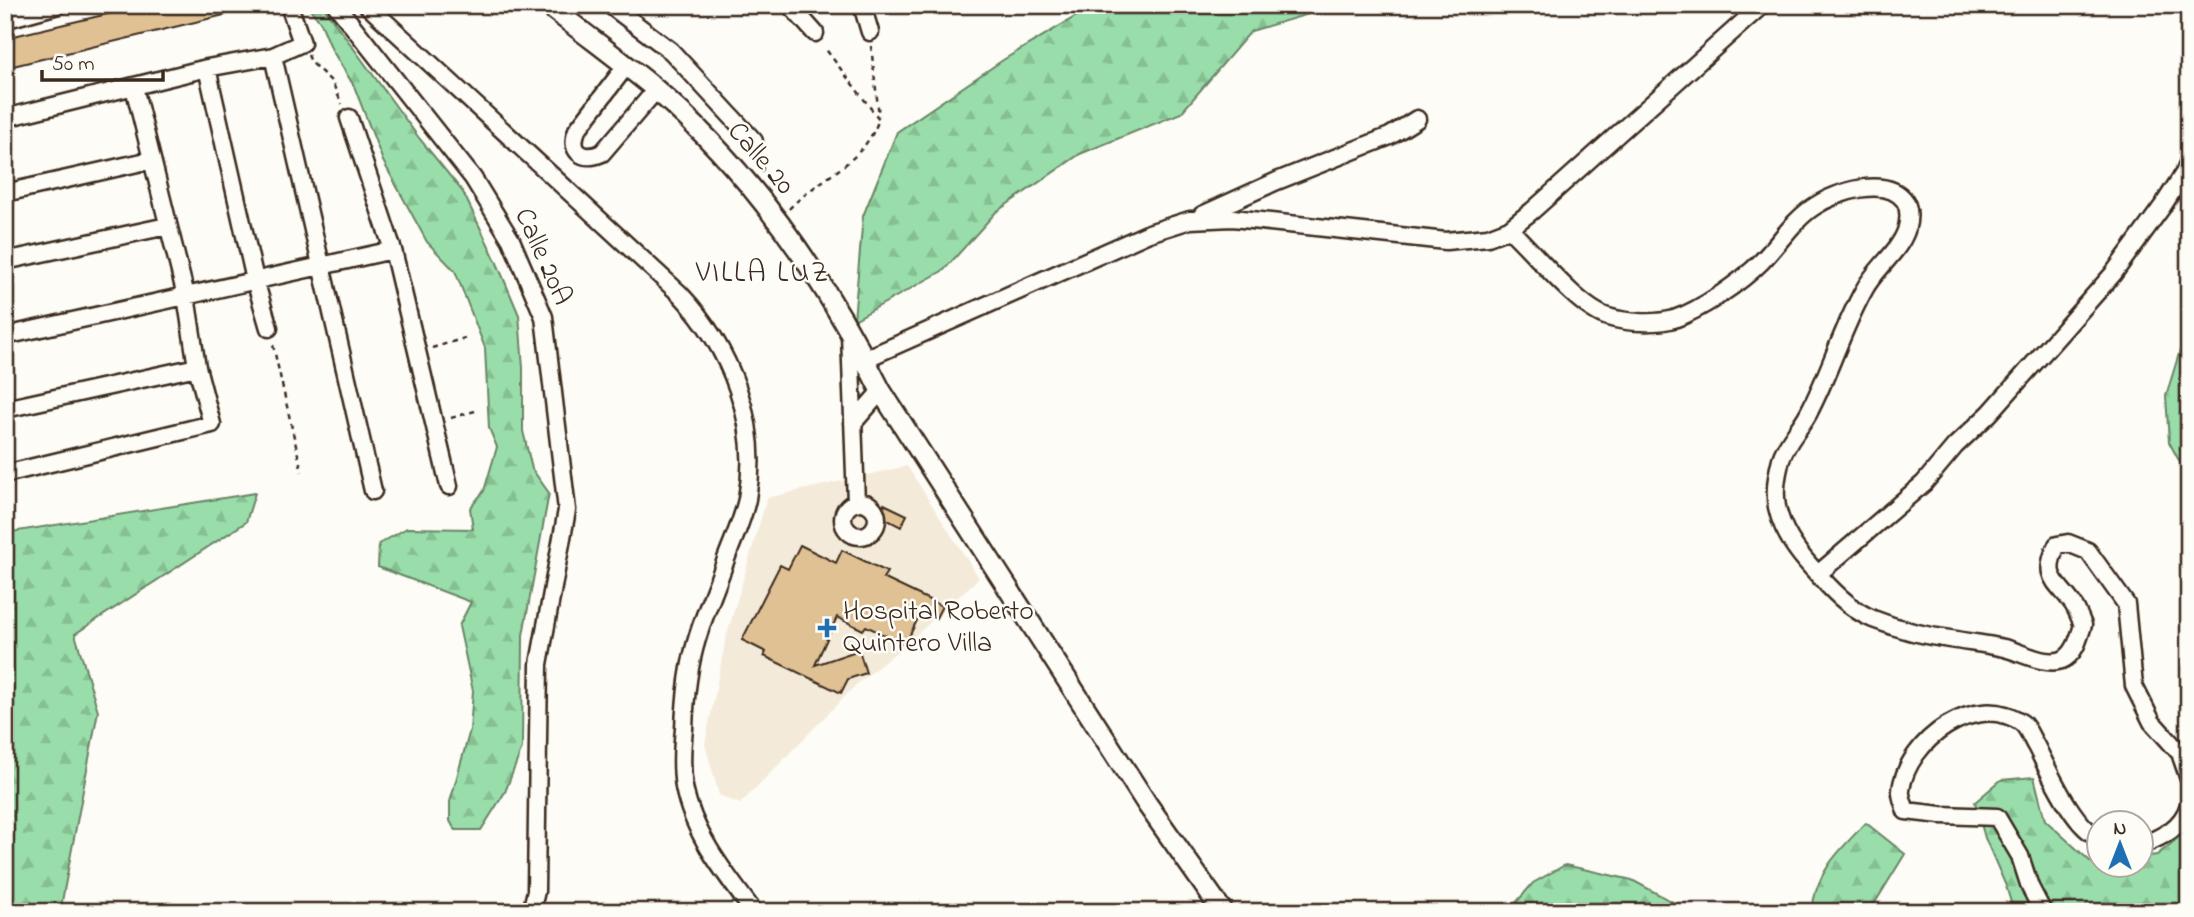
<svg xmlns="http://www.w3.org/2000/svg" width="2194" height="917" viewBox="0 0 2194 917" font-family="'Indie Flower',sans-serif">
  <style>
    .built { fill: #f4ead9 }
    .forest { fill: url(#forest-firs); stroke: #6a8464; stroke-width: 2 }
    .building { fill: #dfc193; stroke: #3b2a1e; stroke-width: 2 }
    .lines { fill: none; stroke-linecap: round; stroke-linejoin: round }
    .minor-casing { stroke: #3b2a1e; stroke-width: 21 }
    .major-casing { stroke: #3b2a1e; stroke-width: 24 }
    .path { stroke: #3b2a1e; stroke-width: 2.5; stroke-dasharray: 5 5; stroke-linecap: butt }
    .minor { stroke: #fdfcf7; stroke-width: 16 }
    .major { stroke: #fdfcf7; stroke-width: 19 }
    .poi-dot { fill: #1f6fb2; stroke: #fdfcf7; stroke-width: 2.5 }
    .labels { text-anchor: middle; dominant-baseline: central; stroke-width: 5; stroke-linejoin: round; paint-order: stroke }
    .street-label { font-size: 28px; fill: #3b2a1e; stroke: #fdfcf7 }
    .poi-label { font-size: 28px; fill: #3b2a1e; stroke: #fdfcf7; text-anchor: start }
    .neighbourhood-label { font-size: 30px; letter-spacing: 2px; fill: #3b2a1e; stroke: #fdfcf7 }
  </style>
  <defs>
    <pattern id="forest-firs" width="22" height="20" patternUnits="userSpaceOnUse" patternTransform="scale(1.75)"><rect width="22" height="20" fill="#99deaa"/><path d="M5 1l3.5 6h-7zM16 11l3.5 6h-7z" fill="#85bf92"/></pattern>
  </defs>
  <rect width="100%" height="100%" fill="#fdfcf7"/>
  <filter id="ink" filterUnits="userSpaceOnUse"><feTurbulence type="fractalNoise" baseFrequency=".0143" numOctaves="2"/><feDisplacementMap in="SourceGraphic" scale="14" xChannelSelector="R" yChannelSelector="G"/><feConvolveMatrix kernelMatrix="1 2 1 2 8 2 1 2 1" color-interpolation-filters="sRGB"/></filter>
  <g filter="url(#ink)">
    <path class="built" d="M907,466L979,578L905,645L857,684L740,804L719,795L705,744L726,638L767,498Z"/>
    <path class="forest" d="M307,5H322L419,138L463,192L497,263L519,315L523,368V431L532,469L549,493L523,635L522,748L505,792L481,830H455L450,821V802L470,730L473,691L459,626L471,602L378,567L379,544L407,528L473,529L470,508L484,491L497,447L489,428L485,348L455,271L427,242L383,161L354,86L332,50L321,23Z
      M1095,5H1339L1251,31L1181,113L1080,154L996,212L944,270L854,320L863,216L897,132L1003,60Z
      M2189,321V479L2169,442L2166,396Z
      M255,493L246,522L75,634L98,711L60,912H5V533Z
      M2034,777L2045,820L2092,863L2142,864V857L2157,855L2189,829V912H2014L2006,886L1985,838L1975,802L2001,780Z
      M1866,823L1905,854L1873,906L1875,912H1812C1815,873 1839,850 1866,823Z
      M1565,865L1632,880L1691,912H1508L1533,883Z"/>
    <path class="building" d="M146,5H245V10L5,68V38Z
      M884,504L907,515L901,527L878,515Z
      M800,545L836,563L842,550L887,572L883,578L942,606L936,618L922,610L905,645L866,626L863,630L837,617L815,665L859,650L866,673L848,679L841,693L764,656L766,652L742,640L780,565L788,569Z"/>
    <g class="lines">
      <defs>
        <path id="minor" d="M336,5L473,178L511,240L544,317L567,510L539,664L536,891L531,912
          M367,5L680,294C730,347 761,424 747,499C743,519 733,540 726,559C717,586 705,612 697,639C688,668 685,699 684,729C682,748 681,768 684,787C693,834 726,875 754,912
          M610,5L671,51L754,141
          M790,5L815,33
          M862,5L870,32
          M7,19L58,5
          M273,56L373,491
          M626,66L577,130C569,150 581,162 602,153L656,90
          M207,68L255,280L269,328
          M5,118L207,68L273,56L302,43L289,5
          M349,118L393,250L449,486
          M5,193L151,160
          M1202,215L1277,181L1390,136L1417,119
          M1509,229C1534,252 1578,308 1608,317C1627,323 1656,324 1674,319C1701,310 1741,282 1761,262C1779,244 1793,220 1815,206C1836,192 1887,175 1905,201C1910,210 1909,221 1906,231C1898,253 1875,269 1864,290C1842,329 1830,372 1809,412C1801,428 1786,442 1781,459C1777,475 1774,490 1777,507C1782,531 1796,551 1813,569C1829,587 1850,610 1873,619C1896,628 1925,636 1950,639C1967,642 1986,644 2004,648C2021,652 2044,666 2062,660C2075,655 2079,637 2083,625C2080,618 2077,610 2073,604C2057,581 2041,578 2057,545L2068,543L2088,551L2126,604L2134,686L2152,722L2180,753L2189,779
          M5,261L167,226
          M850,334L856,503
          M5,336L393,250
          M865,359L1149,233L1190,220L1233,218L1446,241L1488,237L1509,229L1532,211L1762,5
          M5,409L197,367
          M853,423L881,391
          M5,474L212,424L197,367L186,296L134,87
          M843 519a17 17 0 1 1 34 0a17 17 0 1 1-34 0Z
          M1818,574L1924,483L1955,446L1990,413L2113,274L2162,207L2184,173L2189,161
          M2142,845C2162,837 2182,828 2189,805
          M2043,912L2030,887L2020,856L1997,817L1941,815L1906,811C1904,804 1900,796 1901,790C1907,741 1976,690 2022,723C2028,728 2032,740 2036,746C2048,769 2075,831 2100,837"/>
        <path id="major" d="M548,5C583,33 619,59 653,87C750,170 825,278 881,391L1147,804L1223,912"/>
      </defs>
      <use href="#minor" class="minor-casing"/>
      <use href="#major" class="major-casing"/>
      <path class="path" d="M871,46L879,116
        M308,55L311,62L332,82L342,104
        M759,157L763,169L760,173
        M789,209C819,177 863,165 879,119L824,47
        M273,345L302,472
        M432,348L465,338
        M451,418L475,411"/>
      <use href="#minor" class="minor"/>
      <use href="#major" class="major"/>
    </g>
  </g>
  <path class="poi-dot" d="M823.5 617.5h7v7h7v7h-7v7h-7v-7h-7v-7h7z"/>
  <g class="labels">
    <g class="street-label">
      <text transform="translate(760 159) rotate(49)">Calle 20</text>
      <text transform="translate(542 257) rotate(66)">Calle 20A</text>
    </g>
    <g class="poi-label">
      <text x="843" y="612">Hospital Roberto<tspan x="843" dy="32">Quintero Villa</tspan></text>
    </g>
    <g class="neighbourhood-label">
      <text x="763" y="274">VILLA LUZ</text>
    </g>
  </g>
  <rect width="2194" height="917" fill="none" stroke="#fdfcf7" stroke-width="28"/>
  <rect x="14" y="14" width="2166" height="889" fill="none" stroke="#3b2a1e" stroke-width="2.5" filter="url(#ink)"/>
  <g transform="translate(2120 844)"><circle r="33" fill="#fdfcf7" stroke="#afa8a0" stroke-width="2"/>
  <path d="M0-5L12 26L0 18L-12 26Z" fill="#1f6fb2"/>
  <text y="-10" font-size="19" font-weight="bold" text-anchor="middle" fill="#3b2a1e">N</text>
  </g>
  <path d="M42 70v10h121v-10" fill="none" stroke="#3b2a1e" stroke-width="3.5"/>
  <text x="52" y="70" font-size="21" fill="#3b2a1e" stroke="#fdfcf7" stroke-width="5" paint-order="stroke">50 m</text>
</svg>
